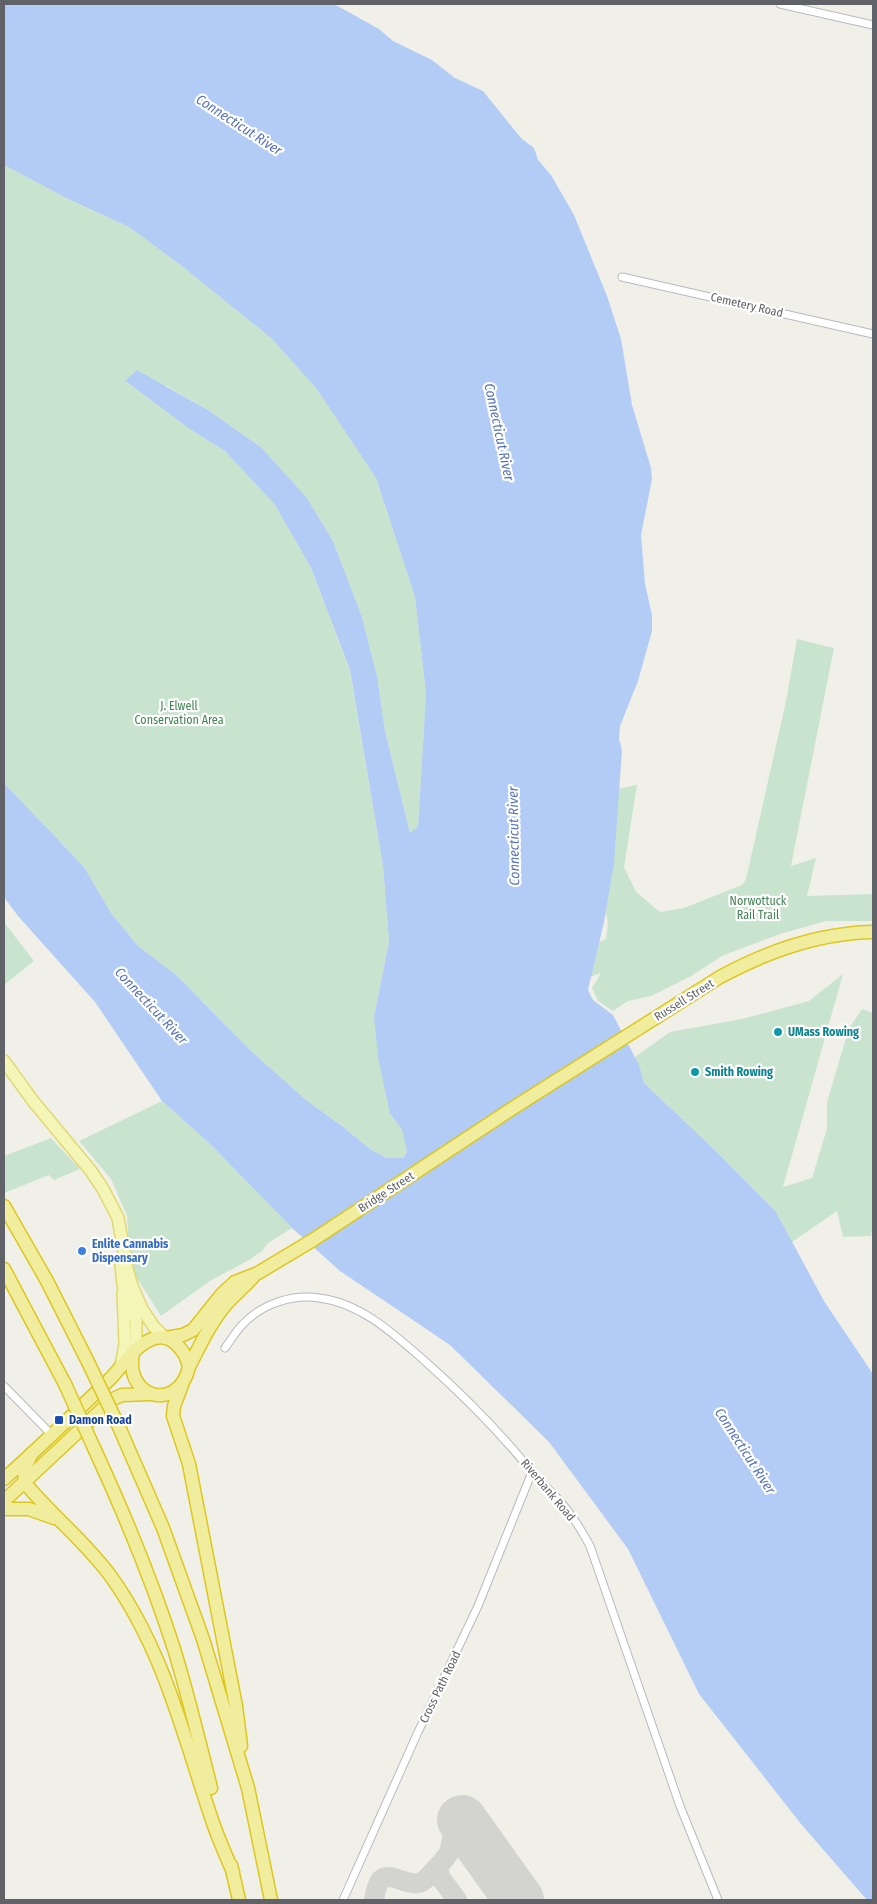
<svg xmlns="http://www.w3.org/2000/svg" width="877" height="1904" viewBox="0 0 877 1904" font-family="'Fira Sans Condensed',sans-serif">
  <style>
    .green { fill: #c9e4ce }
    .water { fill: #b3ccf6 }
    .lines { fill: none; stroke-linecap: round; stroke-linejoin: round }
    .taxiway { stroke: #d3d3d0; stroke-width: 20 }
    .runway { stroke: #d3d3d0; stroke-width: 50 }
    .street-casing { stroke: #b9b9bd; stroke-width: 9 }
    .primary-casing { stroke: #e2d870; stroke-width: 14 }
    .highway-casing { stroke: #ddc71c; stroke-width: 15 }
    .street { stroke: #fff; stroke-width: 7 }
    .primary { stroke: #f4f6b8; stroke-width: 11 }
    .highway { stroke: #f1ed9f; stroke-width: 12 }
    .highway-bridge-casing { stroke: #ddc71c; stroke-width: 15; stroke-linecap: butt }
    .highway-bridge { stroke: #f1ed9f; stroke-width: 12 }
    .culture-dot { fill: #0f9aa8; stroke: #fff; stroke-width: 2 }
    .shop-dot { fill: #3f7fe0; stroke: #fff; stroke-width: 2 }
    .transit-dot { fill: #1a4fb4; stroke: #fff; stroke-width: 2 }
    .labels { text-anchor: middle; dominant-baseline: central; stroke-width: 4.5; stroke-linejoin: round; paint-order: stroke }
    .street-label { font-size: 12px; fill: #606267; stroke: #fff }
    .park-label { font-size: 12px; fill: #428452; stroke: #fff }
    .culture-label { font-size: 12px; font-weight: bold; fill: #0d838f; stroke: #fff; text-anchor: start }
    .shop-label { font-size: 12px; font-weight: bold; fill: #366cbe; stroke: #fff; text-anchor: start }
    .transit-label { font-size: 12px; font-weight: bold; fill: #164399; stroke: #fff; text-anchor: start }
    .water-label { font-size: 14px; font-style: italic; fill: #5873b7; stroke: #fff }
  </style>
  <rect width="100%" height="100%" fill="#f0f0e9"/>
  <path class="green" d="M4,165L68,199L129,227L183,267L271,338L316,388L376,478L415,597L426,694L418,828L410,833L385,731L377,676L362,617L333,541L307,498L262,448L208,410L165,385L126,382L191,430L225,451L275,505L311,568L350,671L383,866L389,941L374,1017L390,1114L402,1128L407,1152L403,1158H387L370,1149L342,1126L306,1100L252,1052L175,974L138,946L111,913L84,867L4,783Z
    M797,639L834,648L791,866L816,858L807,896L873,894V921H826L780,934L722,956L691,976L651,996L628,1001L613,1011L598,1001L592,988L601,973L487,1015L482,989L606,939L608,922L602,902L617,789L637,785L624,867L636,892L660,912L684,908L742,885L746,879L786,701Z
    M4,922L34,961L4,985Z
    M843,974L783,1187L812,1178L827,1129V1102L849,1028L862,1009L873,1013V1225L871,1236L843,1237L837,1211L792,1242L776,1212L718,1153L644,1083L635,1057L670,1032L742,1019L809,1001Z
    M162,1101L210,1144L292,1228L268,1243L262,1251L249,1260L210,1281L161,1316L133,1272L129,1250L127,1216L111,1179L79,1141Z
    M51,1138L80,1169L54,1180L49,1175L4,1193V1156Z"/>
  <path class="water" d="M4,4H334L379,29L393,41L432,60L455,78L483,91L521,138L534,148L538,160L551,175L574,215L607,296L621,339L632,405L651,468L652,479L641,535L645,584L652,615V631L638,681L620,726L619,739L622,750L614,863L604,922L588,990L593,1000L613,1015L639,1065L644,1083L718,1153L776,1212L824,1301L873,1374V1900H867L801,1824L699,1694L628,1549L549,1442L450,1345L340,1271L292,1228L210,1144L162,1101L95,1002L18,916L4,897V783L84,867L111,913L138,946L175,974L252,1052L306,1100L342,1126L370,1149L387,1158H403L407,1152L402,1129L390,1114L378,1057L374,1017L389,941L383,866L350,670L311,568L275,505L225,451L191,430L125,381L137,370L208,410L262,448L307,498L333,541L362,617L377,676L385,731L410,833L418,827L426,694L415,597L376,478L316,388L271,338L183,267L129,227L68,199L4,165Z"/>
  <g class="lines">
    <path class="taxiway" d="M374,1900C375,1895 376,1886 380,1881C388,1870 407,1886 418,1883C426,1882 433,1871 439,1865
      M457,1900L440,1877L438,1867L449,1853L453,1834L465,1824
      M512,1900L513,1891"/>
    <path class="runway" d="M462,1820L519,1900"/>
    <defs>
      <path id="street" d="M780,4L873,25
        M622,277L873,334
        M225,1348C231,1340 236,1331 243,1324C262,1304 292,1294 319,1298C362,1303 396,1336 427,1363C465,1397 500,1432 532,1472C540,1482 550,1490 558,1499C571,1513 581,1529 590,1546L680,1806L718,1900
        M4,1386L52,1435
        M343,1900L418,1732L478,1606L532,1472"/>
      <path id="primary" d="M4,1061L33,1101L91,1171L103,1189L118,1218L127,1269L132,1286L142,1309L154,1327L165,1338
        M121,1265L123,1285L136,1320V1349
        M121,1366L125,1344L123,1292"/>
      <path id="highway" d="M4,1206L47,1281L88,1362
        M4,1269L65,1384
        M165,1338L183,1335L193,1330L222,1294L235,1282L258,1273L313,1240L513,1108L720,977C766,952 820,933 873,932
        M189,1367C201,1343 213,1317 232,1298C239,1291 247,1284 254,1276
        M182,1385L174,1406L173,1416L189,1464L236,1706L241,1746
        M119,1427L163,1528L203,1639L248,1788L271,1900
        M94,1448C124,1513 152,1580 174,1649C188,1694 199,1741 211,1788
        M32,1453L24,1470L25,1483C52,1516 87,1543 112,1578C165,1653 184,1738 213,1823C219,1840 226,1856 233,1872
        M4,1479C40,1447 75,1413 110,1379C124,1365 135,1344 155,1338C172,1333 186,1352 189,1367C179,1412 124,1400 133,1353
        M4,1501L113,1399L122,1395L150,1394
        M4,1509H29L54,1518
        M231,1865L239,1900"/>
    </defs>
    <use href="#street" class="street-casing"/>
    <use href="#primary" class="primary-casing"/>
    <use href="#highway" class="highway-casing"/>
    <use href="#street" class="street"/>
    <use href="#primary" class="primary"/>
    <use href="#highway" class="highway"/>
    <defs>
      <path id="highway-bridge" d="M88,1362L119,1427
        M65,1384L94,1448"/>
    </defs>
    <use href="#highway-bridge" class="highway-bridge-casing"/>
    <use href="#highway-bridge" class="highway-bridge"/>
  </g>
  <g class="culture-dot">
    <circle cx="778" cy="1032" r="5"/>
    <circle cx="695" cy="1072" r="5"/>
  </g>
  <circle class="shop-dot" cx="82" cy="1251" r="5"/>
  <rect class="transit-dot" x="54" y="1415" width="10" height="10" rx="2.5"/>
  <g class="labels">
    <g class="street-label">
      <text transform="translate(747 305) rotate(13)">Cemetery Road</text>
      <text transform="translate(684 1000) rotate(-32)">Russell Street</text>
      <text transform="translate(386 1192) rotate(-33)">Bridge Street</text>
      <text transform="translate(548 1490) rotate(50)">Riverbank Road</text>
      <text transform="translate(440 1687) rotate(-64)">Cross Path Road</text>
    </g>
    <g class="park-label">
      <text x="179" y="706">J. Elwell<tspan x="179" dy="14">Conservation Area</tspan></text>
      <text x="758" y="901">Norwottuck<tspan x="758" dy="14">Rail Trail</tspan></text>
    </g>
    <g class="culture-label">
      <text x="788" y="1032">UMass Rowing</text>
      <text x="705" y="1072">Smith Rowing</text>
    </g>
    <g class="shop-label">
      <text x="92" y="1244">Enlite Cannabis<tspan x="92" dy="14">Dispensary</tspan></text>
    </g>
    <g class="transit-label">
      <text x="69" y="1420">Damon Road</text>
    </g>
    <g class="water-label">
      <text transform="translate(239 125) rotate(33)">Connecticut River</text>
      <text transform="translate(499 432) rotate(78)">Connecticut River</text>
      <text transform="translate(514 836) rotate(-91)">Connecticut River</text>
      <text transform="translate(151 1006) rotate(47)">Connecticut River</text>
      <text transform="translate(745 1451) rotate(57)">Connecticut River</text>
    </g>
  </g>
  <rect width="877" height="1904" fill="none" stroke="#606267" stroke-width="10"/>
</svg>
